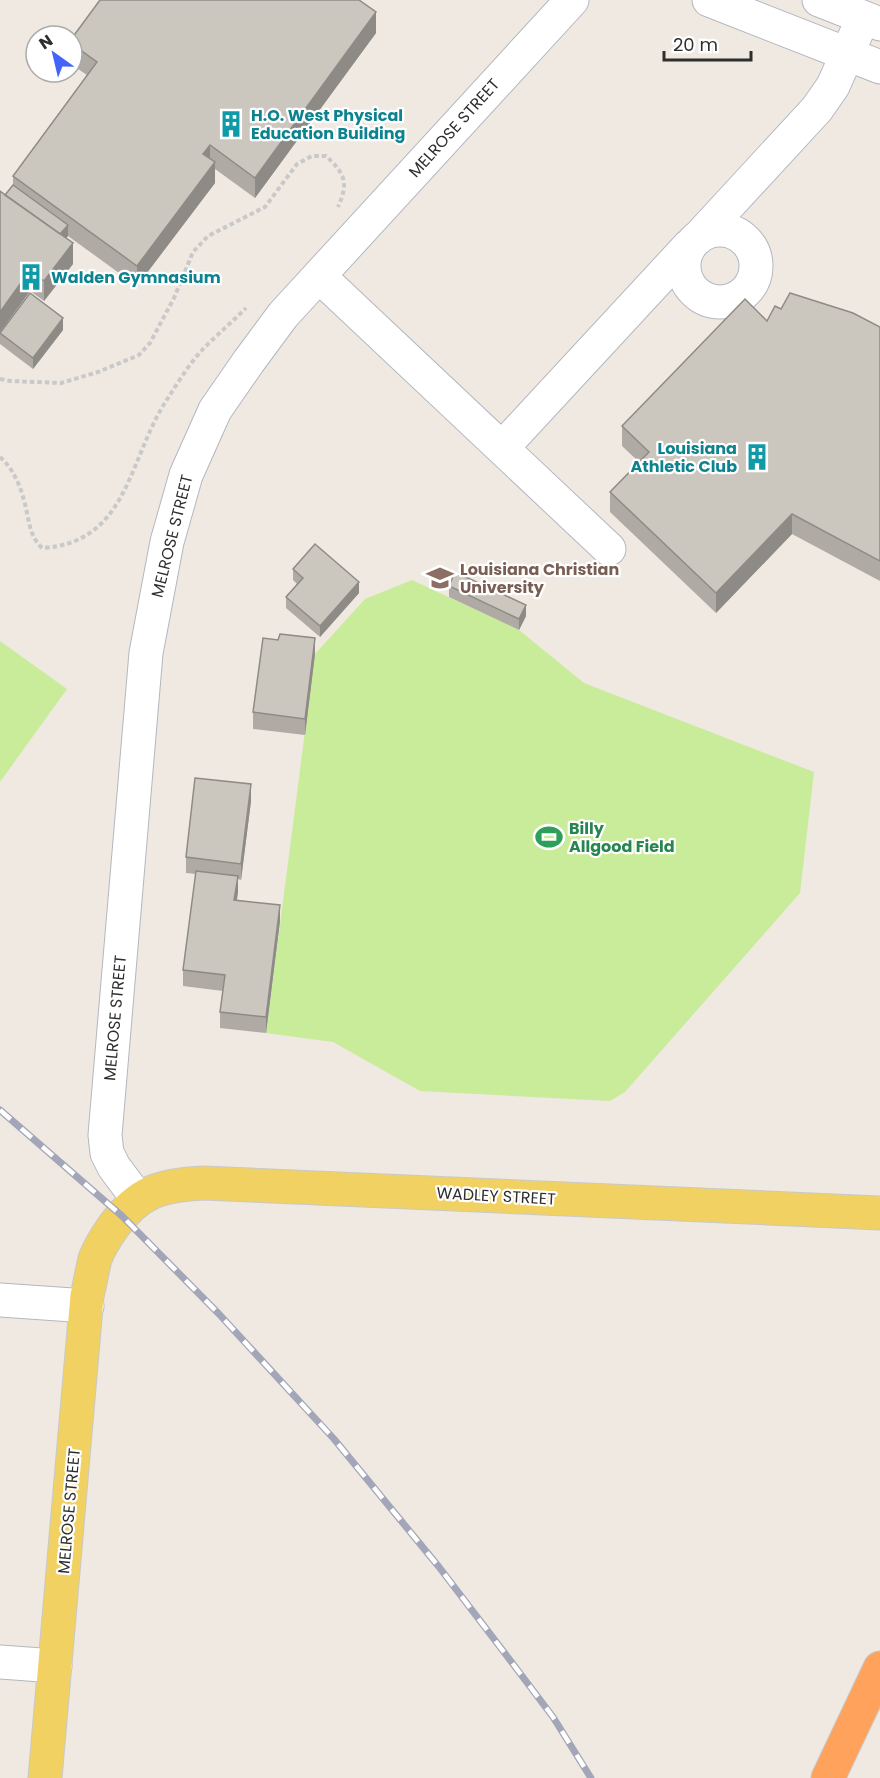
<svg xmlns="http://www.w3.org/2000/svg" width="880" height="1778" viewBox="0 0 880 1778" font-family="Poppins,sans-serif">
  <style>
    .pitch { fill: #c9ec9a }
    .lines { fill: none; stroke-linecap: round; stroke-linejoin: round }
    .minor-casing { stroke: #b4b7c1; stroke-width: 35 }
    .major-casing { stroke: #c9c9c9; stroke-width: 35 }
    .highway-casing { stroke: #c9c9c9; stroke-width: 35 }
    .path { stroke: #c9c9c9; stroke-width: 4; stroke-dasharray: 4.5 3; stroke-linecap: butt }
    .minor { stroke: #fff; stroke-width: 33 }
    .major { stroke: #f2d163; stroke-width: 33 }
    .highway { stroke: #ffa35c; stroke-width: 33 }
    .rail-casing { stroke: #a3a6b8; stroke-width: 7 }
    .rail { stroke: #fff; stroke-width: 4.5; stroke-dasharray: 14; stroke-linecap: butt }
    .wall { fill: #afaba4 }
    .shaded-wall { fill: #8e8b86 }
    .building { fill: #cbc7bf; stroke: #8e8b86; stroke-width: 1.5 }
    .labels { text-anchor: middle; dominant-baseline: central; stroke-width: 4.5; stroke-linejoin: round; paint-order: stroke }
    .culture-label { font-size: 16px; font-weight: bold; fill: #0d838f; stroke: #fff; text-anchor: start }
    .street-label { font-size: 16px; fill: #2e2e2e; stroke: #fff }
    .education-label { font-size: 16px; font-weight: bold; fill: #785e54; stroke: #fff; text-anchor: start }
    .leisure-label { font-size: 16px; font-weight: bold; fill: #27864d; stroke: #fff; text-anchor: start }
  </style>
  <rect width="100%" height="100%" fill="#efe9e1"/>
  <path class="pitch" d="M412,580L519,630L584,683L814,772L800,893L625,1092L610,1101L420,1091L333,1042L266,1033L315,654L365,599Z
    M0,641L67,689L0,782Z"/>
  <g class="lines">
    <defs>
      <path id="minor" d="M709,0L880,67
        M819,0L880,24
        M684 266a36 36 0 1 1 72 0a36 36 0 1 1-72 0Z
        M698,238L817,109L833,86L863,18
        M319,276L609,549
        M502,448L689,246
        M138,1199L114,1167L107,1153L105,1135L146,653L167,542L186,475L215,410L249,361L283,315L572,0
        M0,1300L87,1306
        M0,1662L55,1666"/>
      <path id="major" d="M45,1778L87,1296C90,1284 92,1271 95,1259C99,1248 106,1237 113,1227C139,1191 161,1185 204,1183L880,1213"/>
      <path id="highway" d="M828,1778L880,1668"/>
    </defs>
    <use href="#minor" class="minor-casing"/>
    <use href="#major" class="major-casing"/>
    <use href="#highway" class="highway-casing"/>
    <path class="path" d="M0,379L10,381L61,383L98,372L139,355L150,343L174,298L193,252L208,236L265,207L297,164L312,156H326C345,174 349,182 338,207
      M0,457C16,471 23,493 27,513C30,527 31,537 42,548C128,543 128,460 166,401C177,384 189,364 203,349C217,335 232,322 246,308"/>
    <use href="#minor" class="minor"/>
    <use href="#major" class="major"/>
    <use href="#highway" class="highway"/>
    <defs>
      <path id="rail" d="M0,1110L122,1216L219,1314L334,1439L439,1567L513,1664L553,1717L591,1778"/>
    </defs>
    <use href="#rail" class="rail-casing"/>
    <use href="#rail" class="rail"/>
  </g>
  <path class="wall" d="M376,33L255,198L215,169V183L137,286L68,236L66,238L73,264L44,301L30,291L0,332V191L5,195L13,185V176L87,75L72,65V38Z
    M767,321L880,327V581L792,534L716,613L610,512V492L639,462L622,446V426Z
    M63,330L33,369L0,344V333Z
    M293,569L359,593L320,637L286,608V597L297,584L293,580Z
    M449,586L526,616L519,630L449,597Z
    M315,654L305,735L253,729V712Z
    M251,801L241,880L238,879V892L237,900L280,921L266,1033L220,1028V1012L223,991L183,986V970L196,874L186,873V857Z"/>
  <path class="shaded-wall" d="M376,12V33L255,198V178Z
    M210,145V165L203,154Z
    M215,162V183L137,286V266Z
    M68,225V236L56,251V240Z
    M73,243V264L44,301V281Z
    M30,270V291L0,332V312Z
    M63,318V330L33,369V358Z
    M792,514V534L716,613V593Z
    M359,582V593L320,637V626Z
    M526,605V616L519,630V619Z
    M315,638V654L305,735V719Z
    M251,784V801L241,880V864Z
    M238,876V892L234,916V900Z
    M280,905V921L266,1033V1017Z"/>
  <path class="building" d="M100,0H359L376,12L255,178L210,145L203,154L215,162L137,266L13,176L97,62L72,44V38Z
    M13,185L68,225L60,234L5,195Z
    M0,191L73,243L44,281L30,270L0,312Z
    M30,293L63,318L33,358L0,333Z
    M790,293L853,313L880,327V561L792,514L716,593L610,492L649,452L622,426L745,299L767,321L775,306L781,309Z
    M315,544L359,582L320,626L286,597L303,578L293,569Z
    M455,572L526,605L519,619L449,586Z
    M280,634L315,638L305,719L253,712L263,638L278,640Z
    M195,778L251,784L241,864L186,857Z
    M196,871L238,876L234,900L280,905L266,1017L220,1012L225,975L183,970Z"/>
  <defs>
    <symbol id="building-bare" viewBox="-9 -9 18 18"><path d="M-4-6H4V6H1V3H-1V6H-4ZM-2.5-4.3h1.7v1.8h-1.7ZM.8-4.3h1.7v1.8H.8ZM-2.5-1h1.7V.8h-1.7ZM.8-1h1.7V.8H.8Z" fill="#0f9aa8" stroke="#fff" stroke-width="2.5" paint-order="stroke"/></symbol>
    <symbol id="university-bare" viewBox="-9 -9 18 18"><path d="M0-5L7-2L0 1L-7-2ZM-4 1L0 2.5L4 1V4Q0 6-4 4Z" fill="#8d6e63" stroke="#fff" stroke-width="2.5" paint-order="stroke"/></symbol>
    <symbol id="stadium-bare" viewBox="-9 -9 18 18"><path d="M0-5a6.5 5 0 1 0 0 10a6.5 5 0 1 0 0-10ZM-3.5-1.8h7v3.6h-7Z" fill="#2e9e5b" stroke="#fff" stroke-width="2.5" paint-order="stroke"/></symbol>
  </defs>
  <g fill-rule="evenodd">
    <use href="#building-bare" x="212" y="105" width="38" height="38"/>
    <use href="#building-bare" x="12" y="258" width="38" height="38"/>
    <use href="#building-bare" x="738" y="438" width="38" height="38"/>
    <use href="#university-bare" x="421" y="559" width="38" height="38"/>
    <use href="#stadium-bare" x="530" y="818" width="38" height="38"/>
  </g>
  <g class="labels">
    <g class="culture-label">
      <text x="251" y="115">H.O. West Physical<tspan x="251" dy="18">Education Building</tspan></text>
      <text x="51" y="277">Walden Gymnasium</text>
      <text x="737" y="448" text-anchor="end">Louisiana<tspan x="737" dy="18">Athletic Club</tspan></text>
    </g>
    <g class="street-label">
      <text transform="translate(454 128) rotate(-48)">MELROSE STREET</text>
      <text transform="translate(172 536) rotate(-76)">MELROSE STREET</text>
      <text transform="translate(115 1018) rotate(-85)">MELROSE STREET</text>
      <text transform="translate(496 1196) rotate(3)">WADLEY STREET</text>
      <text transform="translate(69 1511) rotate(-85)">MELROSE STREET</text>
    </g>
    <g class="education-label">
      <text x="460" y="569">Louisiana Christian<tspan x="460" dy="18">University</tspan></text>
    </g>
    <g class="leisure-label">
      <text x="569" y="828">Billy<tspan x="569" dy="18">Allgood Field</tspan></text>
    </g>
  </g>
  <g transform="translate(54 54) rotate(326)"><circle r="28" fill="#ffffff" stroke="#ababab" stroke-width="1.5"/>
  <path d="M0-4.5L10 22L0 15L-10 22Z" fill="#4264fb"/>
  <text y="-9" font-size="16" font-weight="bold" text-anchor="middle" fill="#2e2e2e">N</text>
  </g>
  <path d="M664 51v9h87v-9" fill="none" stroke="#2e2e2e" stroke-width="3"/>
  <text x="673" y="51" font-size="18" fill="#2e2e2e" stroke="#ffffff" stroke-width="4.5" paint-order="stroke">20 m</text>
</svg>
